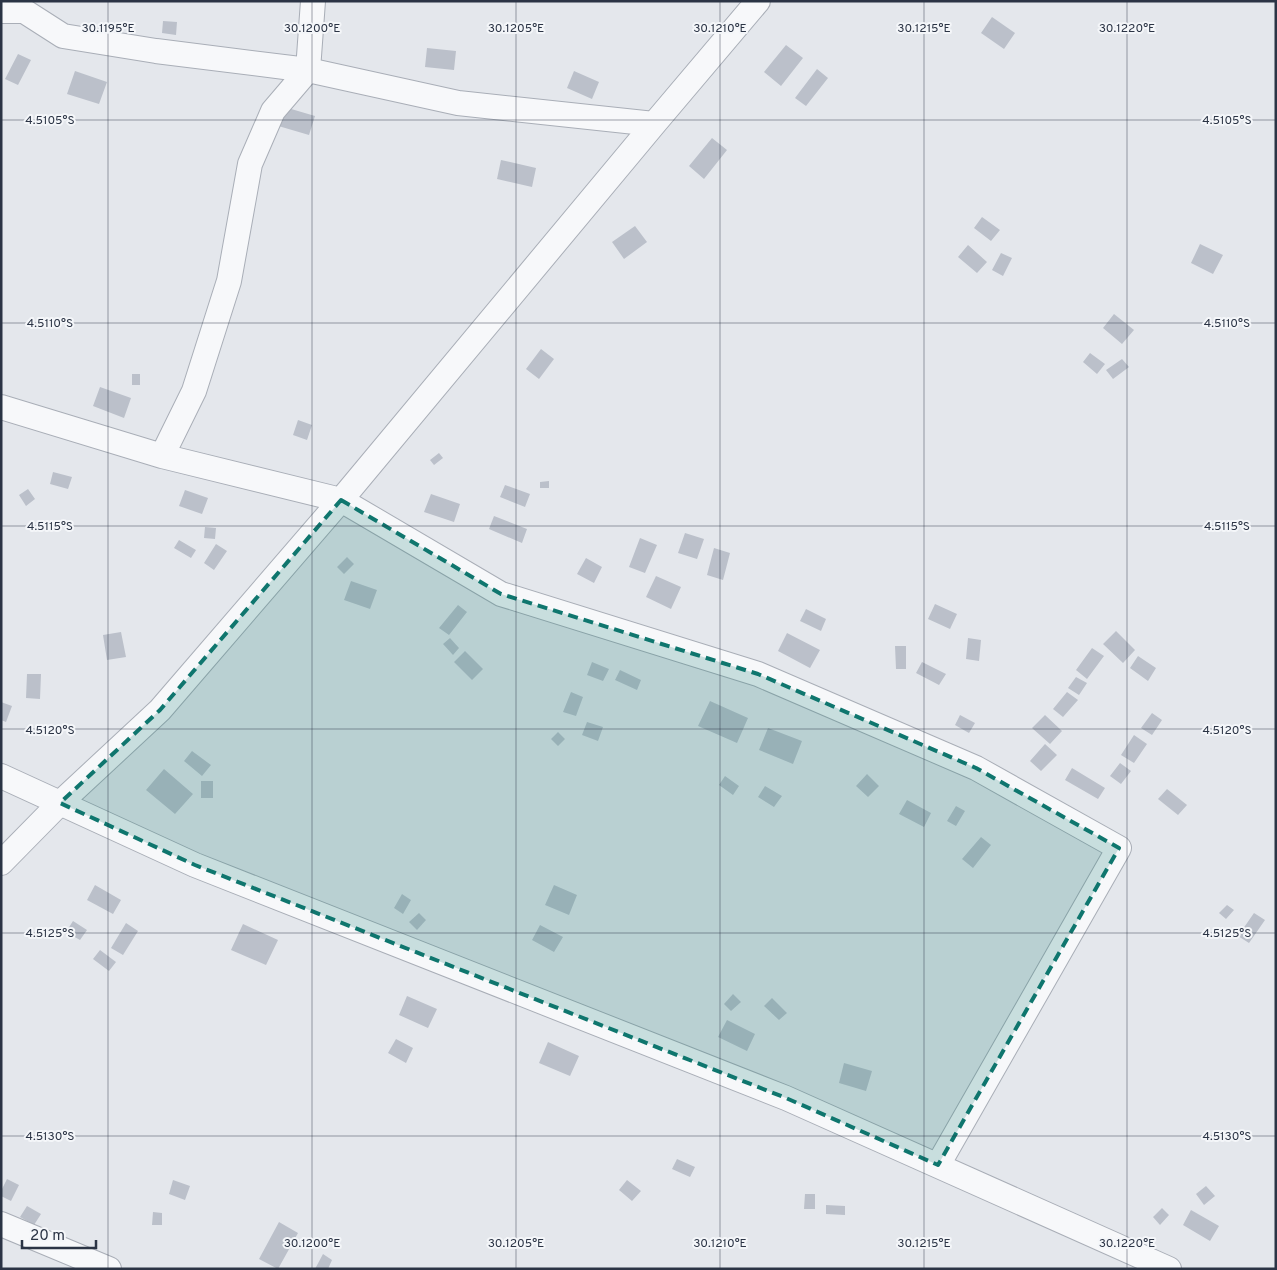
<svg xmlns="http://www.w3.org/2000/svg" width="1277" height="1270" viewBox="0 0 1277 1270" font-family="Overpass,sans-serif">
  <style>
    .building { fill: #bbc0ca }
    .lines { fill: none; stroke-linecap: round; stroke-linejoin: round }
    .minor-casing { stroke: #a9aeb7; stroke-width: 26 }
    .minor { stroke: #f7f8fa; stroke-width: 24 }
    .marked { fill: #0f766e; fill-opacity: 0.2; stroke: #0f766e; stroke-width: 4; stroke-dasharray: 10 6; stroke-linejoin: round }
    .ticks { fill: none; stroke: #2b3445; stroke-width: 1; stroke-opacity: 0.45 }
    .ticks-label { font-size: 12px; text-anchor: middle; fill: #2b3445; stroke: #f4f6f9; stroke-width: 4; stroke-linejoin: round; paint-order: stroke }
  </style>
  <rect width="100%" height="100%" fill="#e4e7ec"/>
  <path class="building" d="M992,17L1015,33L1004,49L981,33Z
    M163,21L177,22L176,35L162,33Z
    M786,45L803,58L781,86L764,72Z
    M427,48L456,51L454,70L425,67Z
    M18,54L31,60L18,85L5,79Z
    M817,69L828,78L806,106L795,98Z
    M75,71L107,82L99,104L67,94Z
    M574,71L599,82L592,99L567,88Z
    M281,106L315,116L309,135L275,125Z
    M712,138L727,150L704,179L689,166Z
    M501,160L536,168L532,187L497,179Z
    M982,217L1000,230L991,241L974,228Z
    M635,226L647,242L624,259L612,242Z
    M1200,244L1223,255L1213,274L1191,263Z
    M968,245L987,262L977,273L958,257Z
    M1001,253L1012,258L1003,276L992,270Z
    M1114,314L1134,330L1122,344L1103,328Z
    M541,349L554,359L539,379L526,369Z
    M1090,353L1105,364L1097,374L1083,362Z
    M1122,359L1129,367L1113,379L1106,370Z
    M132,374H140V385H132Z
    M100,387L131,398L124,418L93,406Z
    M298,420L312,425L307,440L293,435Z
    M439,453L443,458L434,465L430,460Z
    M53,472L72,477L68,489L50,484Z
    M549,481V488H540V482Z
    M505,485L530,494L525,507L500,497Z
    M28,489L35,499L26,506L19,495Z
    M185,490L208,498L202,514L179,506Z
    M431,494L460,504L454,522L424,512Z
    M494,516L527,529L522,543L489,529Z
    M205,527L216,528L215,539L204,538Z
    M685,533L704,539L697,559L678,553Z
    M640,538L657,545L645,573L629,567Z
    M179,540L196,550L191,558L174,548Z
    M216,544L227,551L214,570L204,563Z
    M714,548L730,553L723,580L707,575Z
    M347,557L354,564L344,574L337,567Z
    M586,558L602,567L594,583L577,574Z
    M656,576L681,587L671,609L646,597Z
    M351,581L377,590L370,609L344,600Z
    M935,604L957,614L950,629L928,619Z
    M458,605L467,612L449,635L439,628Z
    M806,609L826,619L821,631L800,621Z
    M1116,631L1135,650L1123,663L1103,644Z
    M121,632L126,657L107,660L103,635Z
    M787,633L820,650L810,668L778,651Z
    M450,638L459,648L453,655L443,644Z
    M968,638L981,640L979,661L966,659Z
    M895,646H906V669H896Z
    M1092,648L1104,656L1087,679L1076,670Z
    M465,651L483,669L472,680L454,662Z
    M1138,656L1156,668L1148,681L1130,668Z
    M592,662L609,669L603,681L587,675Z
    M922,662L946,674L939,685L916,673Z
    M620,670L641,680L637,690L615,680Z
    M27,674H41L40,699L26,698Z
    M1076,677L1087,683L1079,695L1068,688Z
    M571,692L583,697L576,716L563,712Z
    M1067,692L1078,700L1063,717L1053,709Z
    M710,701L748,718L737,743L698,726Z
    M1,702L12,706L6,722L1,720Z
    M1152,713L1162,720L1152,735L1141,728Z
    M960,715L975,723L969,733L955,725Z
    M1045,715L1062,731L1050,744L1032,728Z
    M587,722L603,727L598,741L582,735Z
    M768,728L802,741L793,764L759,750Z
    M558,732L565,739L558,746L551,739Z
    M1134,735L1147,744L1134,763L1121,755Z
    M1045,744L1057,755L1041,771L1030,761Z
    M192,751L211,765L202,776L184,761Z
    M1120,763L1131,771L1121,784L1110,776Z
    M1072,768L1105,788L1098,799L1065,780Z
    M164,769L193,794L175,814L146,790Z
    M867,774L879,786L868,797L856,786Z
    M725,776L739,786L733,795L719,785Z
    M201,781H213V798H201Z
    M765,786L782,796L774,807L758,797Z
    M1167,789L1187,805L1178,815L1158,799Z
    M907,800L931,813L924,827L899,814Z
    M956,806L965,811L956,826L947,821Z
    M981,837L991,845L973,868L962,859Z
    M95,885L121,900L113,914L87,900Z
    M554,885L577,895L569,915L545,905Z
    M402,894L411,900L403,914L394,908Z
    M1227,905L1234,910L1226,919L1219,913Z
    M419,913L426,920L417,930L409,922Z
    M1254,913L1265,920L1249,943L1238,936Z
    M73,921L87,930L80,940L66,932Z
    M126,923L138,931L123,955L111,948Z
    M243,924L278,940L266,965L231,950Z
    M540,925L563,937L554,952L532,940Z
    M100,950L116,962L109,971L93,959Z
    M733,994L741,1002L731,1011L724,1004Z
    M407,996L437,1009L428,1028L399,1015Z
    M772,998L787,1013L779,1020L764,1006Z
    M727,1020L755,1034L747,1051L718,1037Z
    M396,1039L413,1048L406,1063L388,1053Z
    M548,1042L579,1056L570,1076L539,1063Z
    M844,1063L872,1071L866,1091L839,1083Z
    M677,1159L695,1167L690,1177L672,1169Z
    M7,1179L19,1185L11,1201L1,1196V1191Z
    M173,1180L190,1186L185,1200L169,1194Z
    M627,1180L641,1191L632,1201L619,1190Z
    M1206,1186L1215,1196L1204,1205L1196,1194Z
    M805,1194H815V1209H804Z
    M826,1205L845,1206V1215L826,1214Z
    M27,1206L41,1214L34,1225L20,1217Z
    M1162,1208L1169,1215L1160,1225L1153,1217Z
    M1191,1210L1219,1226L1210,1241L1183,1225Z
    M153,1212L162,1213V1225H152Z
    M279,1222L298,1233L278,1269L259,1259Z
    M323,1254L332,1260L328,1269H315Z"/>
  <g class="lines">
    <defs>
      <path id="minor" d="M1,11H24L63,36L156,51L308,70L458,103L654,124
        M1,407L162,456L341,500L501,594L758,674L976,768L1119,848L938,1165
        M162,456L194,391L229,281L250,164L273,111L308,70L313,1
        M1,776L195,865L786,1098L1169,1269
        M1,863L60,803L160,710L341,500L654,124L758,1
        M1,1224L109,1269"/>
    </defs>
    <use href="#minor" class="minor-casing"/>
    <use href="#minor" class="minor"/>
  </g>
  <path class="marked" d="M341,500L501,594L758,674L976,768L1119,848L938,1165L786,1098L195,865L60,803L160,710Z"/>
  <path class="ticks" d="M108,1V1269M312,1V1269M516,1V1269M720,1V1269M924,1V1269M1127,1V1269M1,120H1276M1,323H1276M1,526H1276M1,729H1276M1,933H1276M1,1136H1276"/>
  <g class="ticks-label">
    <text x="108" y="32">30.1195°E</text>
    <text x="312" y="32">30.1200°E</text>
    <text x="516" y="32">30.1205°E</text>
    <text x="720" y="32">30.1210°E</text>
    <text x="924" y="32">30.1215°E</text>
    <text x="1127" y="32">30.1220°E</text>
    <text x="50" y="124">4.5105°S</text>
    <text x="1227" y="124">4.5105°S</text>
    <text x="50" y="327">4.5110°S</text>
    <text x="1227" y="327">4.5110°S</text>
    <text x="50" y="530">4.5115°S</text>
    <text x="1227" y="530">4.5115°S</text>
    <text x="50" y="734">4.5120°S</text>
    <text x="1227" y="734">4.5120°S</text>
    <text x="50" y="937">4.5125°S</text>
    <text x="1227" y="937">4.5125°S</text>
    <text x="50" y="1140">4.5130°S</text>
    <text x="1227" y="1140">4.5130°S</text>
    <text x="312" y="1247">30.1200°E</text>
    <text x="516" y="1247">30.1205°E</text>
    <text x="720" y="1247">30.1210°E</text>
    <text x="924" y="1247">30.1215°E</text>
    <text x="1127" y="1247">30.1220°E</text>
  </g>
  <rect width="1277" height="1270" fill="none" stroke="#2b3445" stroke-width="5"/>
  <path d="M22 1240v8h74v-8" fill="none" stroke="#2b3445" stroke-width="2.5"/>
  <text x="30" y="1240" font-size="15" fill="#2b3445" stroke="#f4f6f9" stroke-width="4" paint-order="stroke">20 m</text>
</svg>
